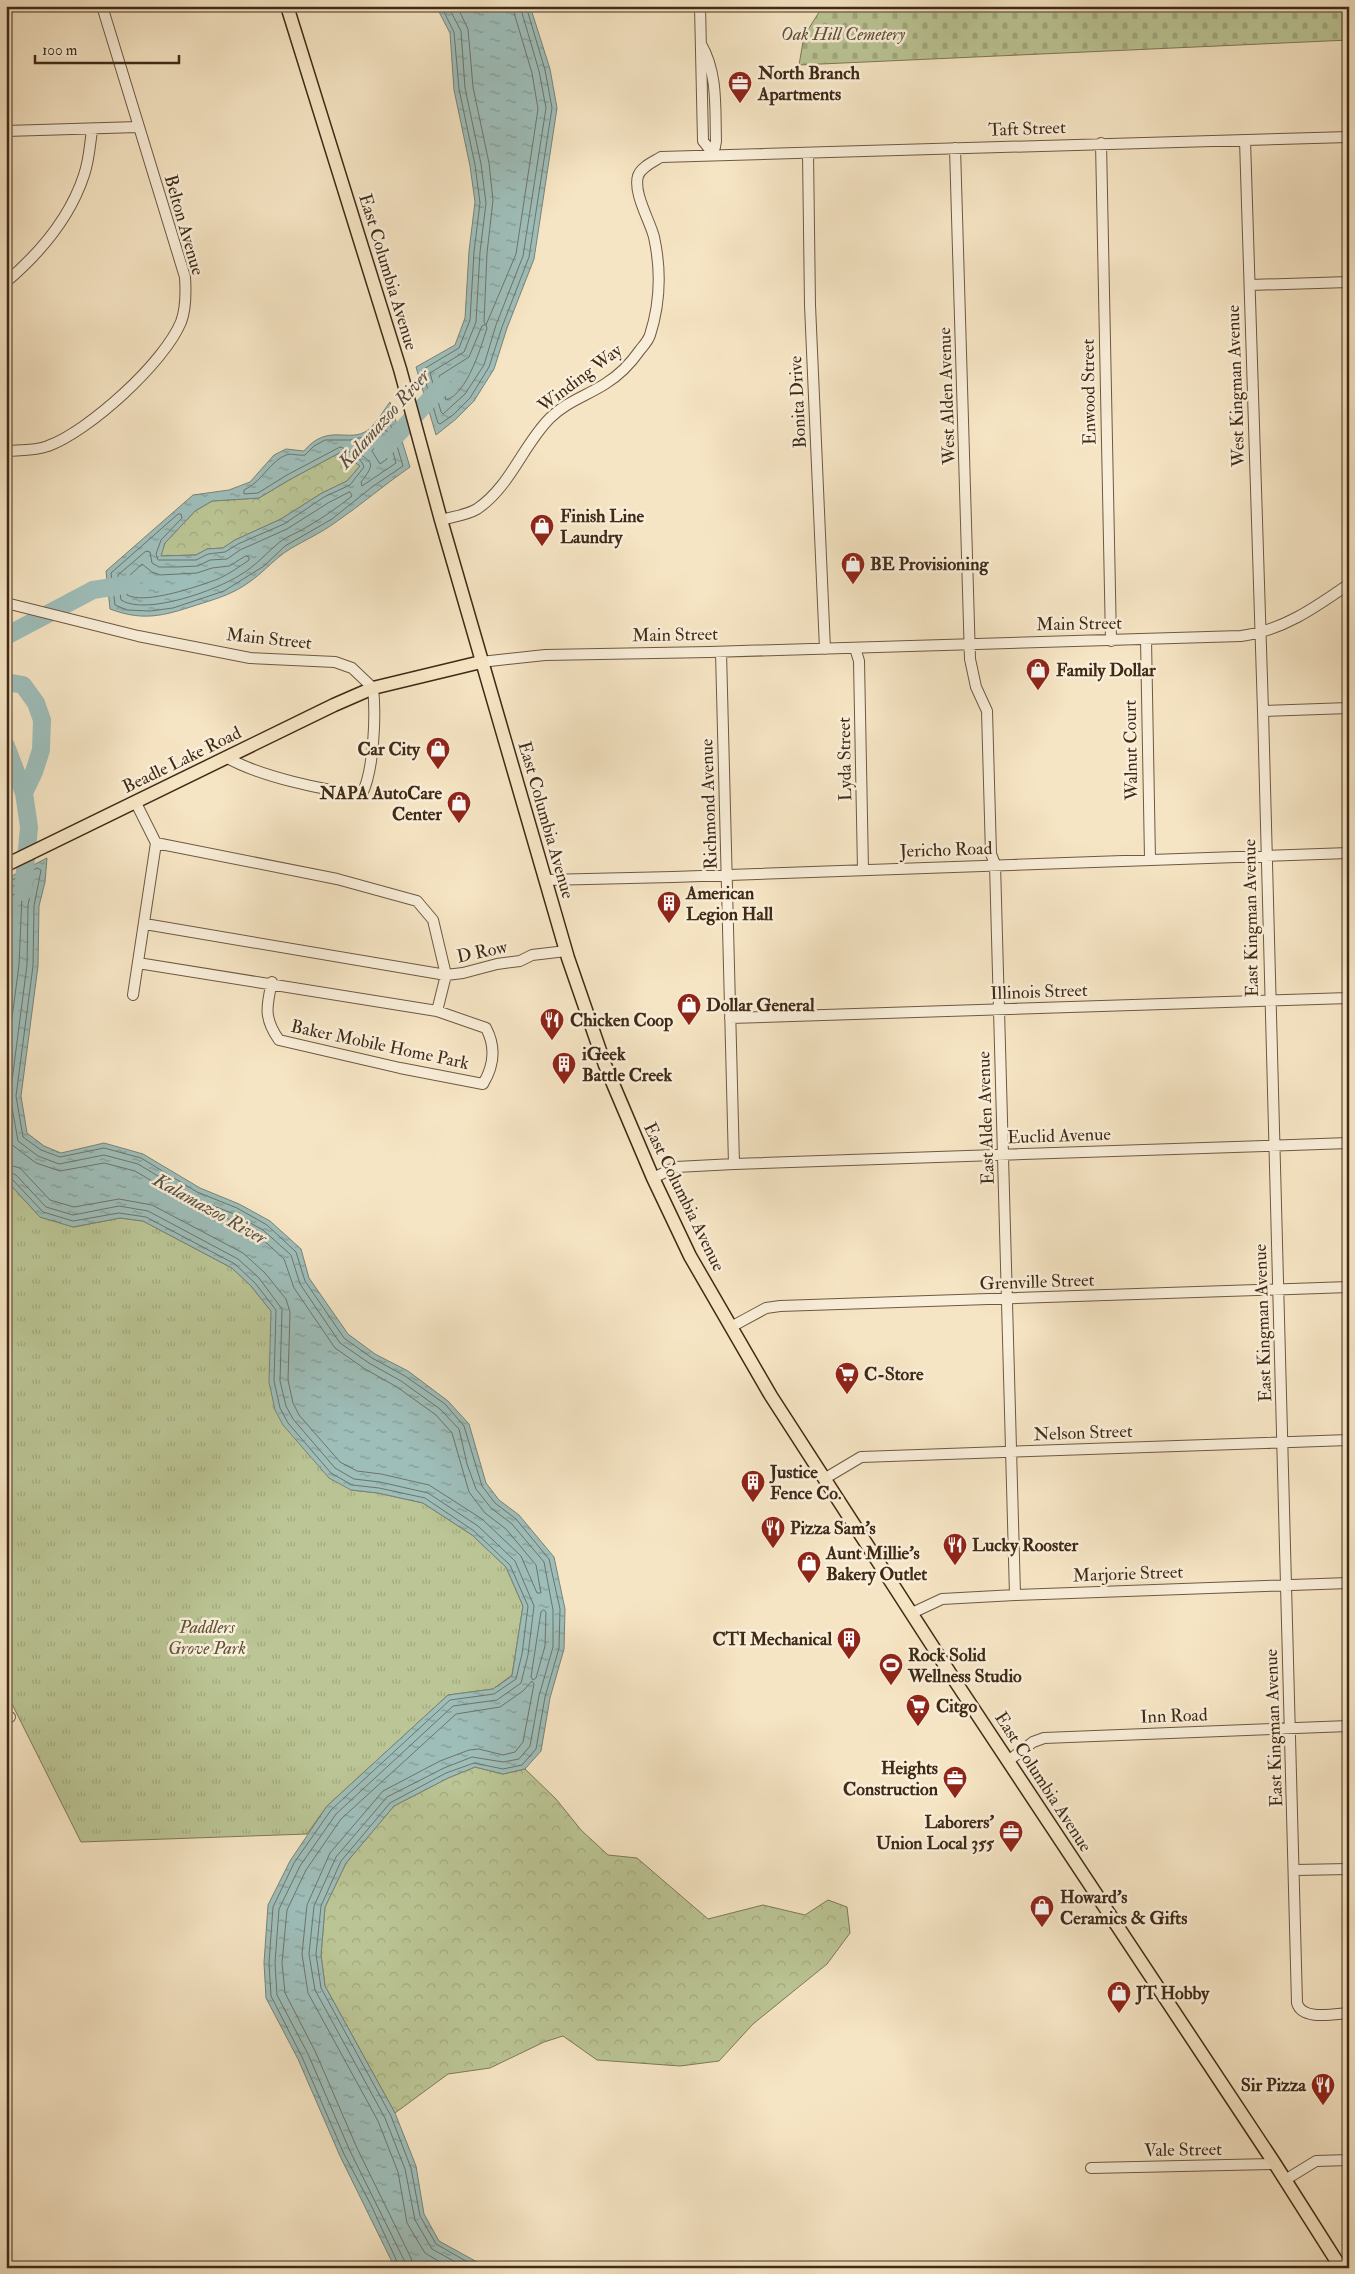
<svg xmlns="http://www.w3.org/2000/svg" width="1355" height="2274" viewBox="0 0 1355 2274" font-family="'IM FELL Double Pica',serif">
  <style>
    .forest { fill: url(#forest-crowns); stroke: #7e7856 }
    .cemetery { fill: url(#cemetery-stones); stroke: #7e7856 }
    .park { fill: url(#park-tufts); stroke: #7e7856 }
    .water { fill: url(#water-ripples); stroke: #788378; fill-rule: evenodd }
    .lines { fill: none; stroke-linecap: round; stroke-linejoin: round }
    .shore { stroke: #6f7468; stroke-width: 1 }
    .stream { stroke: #788378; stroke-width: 3 }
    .river { stroke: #9ebeba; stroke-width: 18 }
    .minor-casing { stroke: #6e5942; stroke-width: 12 }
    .major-casing { stroke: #402a16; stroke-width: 15 }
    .minor { stroke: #f9eed9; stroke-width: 10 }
    .major { stroke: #f6e5c4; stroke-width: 12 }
    .labels { text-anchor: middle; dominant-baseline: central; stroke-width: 5; stroke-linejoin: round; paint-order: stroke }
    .park-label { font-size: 18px; font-style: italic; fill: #5f5136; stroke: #f9eed9 }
    .poi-label { font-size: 18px; font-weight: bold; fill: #402a16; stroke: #f9eed9; text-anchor: start }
    .street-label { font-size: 18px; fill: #402a16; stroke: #f9eed9 }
    .water-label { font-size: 19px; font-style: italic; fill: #584f3f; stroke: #f9eed9 }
  </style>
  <defs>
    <pattern id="forest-crowns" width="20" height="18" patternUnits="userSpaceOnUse" patternTransform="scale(1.25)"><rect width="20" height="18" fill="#bbc595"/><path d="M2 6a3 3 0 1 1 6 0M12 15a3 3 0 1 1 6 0" fill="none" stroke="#a2a980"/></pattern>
    <pattern id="cemetery-stones" width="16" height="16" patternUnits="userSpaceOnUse" patternTransform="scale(1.25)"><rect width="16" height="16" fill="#bbc595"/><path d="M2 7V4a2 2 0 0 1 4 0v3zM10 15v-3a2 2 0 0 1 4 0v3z" fill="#a2a980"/></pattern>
    <pattern id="park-tufts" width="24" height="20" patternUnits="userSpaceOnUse" patternTransform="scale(1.25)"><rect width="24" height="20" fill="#bbc595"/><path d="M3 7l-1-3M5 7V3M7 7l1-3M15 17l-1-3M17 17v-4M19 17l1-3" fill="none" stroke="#a2a980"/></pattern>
    <pattern id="water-ripples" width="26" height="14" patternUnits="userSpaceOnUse" patternTransform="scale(1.25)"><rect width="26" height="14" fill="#9ebeba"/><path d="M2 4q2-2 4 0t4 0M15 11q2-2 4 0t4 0" fill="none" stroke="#829b96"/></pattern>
  </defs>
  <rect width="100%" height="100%" fill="#f6e5c4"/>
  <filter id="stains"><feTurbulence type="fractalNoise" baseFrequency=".004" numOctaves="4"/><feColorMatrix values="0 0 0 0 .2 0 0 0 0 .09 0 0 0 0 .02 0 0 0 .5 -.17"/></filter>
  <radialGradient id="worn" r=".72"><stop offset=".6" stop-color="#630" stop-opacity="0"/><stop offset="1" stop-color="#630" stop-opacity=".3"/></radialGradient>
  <path class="forest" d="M341,452L360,466L347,481L322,493L281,519L235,540L223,548L207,549L196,555L160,556L165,543L195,511L212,501L259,498L289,480Z
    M475,1767L503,1774L525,1769L556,1799L581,1830L608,1855L637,1858L708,1919L763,1905L805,1915L828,1900L847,1907L850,1933L827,1964L753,2024L719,2061L680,2066L597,2060L563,2036L544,2042L490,2068L448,2074L395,2113L325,1986L321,1955L325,1907L346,1863L394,1806L448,1778Z"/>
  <path class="cemetery" d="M823,6H1349V40L799,65L804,36Z"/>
  <path class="park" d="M6,1180L40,1217L74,1227L120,1218L143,1221L232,1268L251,1286L271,1311L351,1490L378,1493L423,1503L472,1535L506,1567L523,1606L512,1675L493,1689L448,1695L327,1806L307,1834L81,1842L6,1692Z"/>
  <path class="water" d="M436,6H530L550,69L557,108L534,259L507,328L494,369L474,401L456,419L436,435L416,367L455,345L465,318L469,251L475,202L470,166L454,90L450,33Z
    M390,402L410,467C384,485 361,505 336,522C321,533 305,540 290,549C275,558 263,573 248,583C234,593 219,598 203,603C168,614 147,623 110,609L106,571L193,495L229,490L250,482L274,455L286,449L304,451C328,422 349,444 368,430C377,423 383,411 390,402ZM341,452L360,466L347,481L322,493L281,519L235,540L223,548L207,549L196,555L161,556L165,543L195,511L212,501L259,498L289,480Z
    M47,858L45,882L39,906L38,966L21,1096L27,1133L44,1146L61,1153L104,1143L143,1154L200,1188L239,1204L270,1221L301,1249L309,1278L348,1334L375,1354L408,1371L448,1401L469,1424L486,1483L499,1500L519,1515L554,1557L565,1609L564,1649L550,1698L541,1751L525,1769L503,1774L475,1767L448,1778L394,1806L346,1863L325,1907L321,1955L325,1986L395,2113L416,2166L424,2214L439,2241L488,2268H395L340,2156L298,2059L266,1998L264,1963L268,1905L290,1861L327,1806L448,1695L493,1689L512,1676L523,1606L506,1567L472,1535L423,1503L378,1493L351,1490L329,1478L283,1425L275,1410L269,1382L271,1311L251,1286L232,1268L143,1221L120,1218L73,1227L40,1217L6,1180V879Z"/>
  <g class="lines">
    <path class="shore" d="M441,6L454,32L459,89L475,165L480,203L474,252L470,320L459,348L422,370L438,423L440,424L453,415L470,398L489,367L502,327L529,257L552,108L545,70L526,6
      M448,6L461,31L465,88L481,164L486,203L480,252L476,322L464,352L430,373L441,412L443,414L465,394L484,365L496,325L523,256L546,108L539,71L520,6
      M457,6L468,29L473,87L489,163L493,200L487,253L484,322L486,325L516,254L538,109L532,73L512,6
      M486,325L487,328C481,347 467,394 446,400L439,376L469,357L482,326Z
      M388,416L403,466L372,487L332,519L285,546L264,566L224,591L173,608L150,611L127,610L115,605L111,573L178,514H181L182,518L161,540L156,554L158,560H196L208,554L225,552L238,544L284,524L324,497L350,485L364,467C362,459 348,449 340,447L287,475L258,493L244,494V490C262,482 270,461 286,455C291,453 299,456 305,455L314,446L325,440H350L368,436Z
      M383,430L387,431L396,463L362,486L361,482C382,456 363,464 355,446L372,441Z
      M380,444L383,445L387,459L380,464L372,451Z
      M350,492L352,496C337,508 321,519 305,528C297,533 288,536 281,541C267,552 256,566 240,575C217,590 146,616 121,600L118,575L146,551L150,552L152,563L159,567H176L198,566L210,560L227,559L240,550L287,529L328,503Z
      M246,556L249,557V560C239,567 229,574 218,579C199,586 145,605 127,595L126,579L142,564L152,572L160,575L197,573L212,568L229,566Z
      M6,883L37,868L41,870L34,906L33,966L16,1096L23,1137L41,1150L60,1157L104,1148L141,1158L197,1192L237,1208L267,1225L296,1252L305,1281L344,1338L372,1358L405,1376L445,1404L464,1426L482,1486L495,1503L516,1519L549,1559L560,1609L559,1648L545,1697L536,1749L522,1765L503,1769L474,1763L446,1773L390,1803L341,1861L321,1906L316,1954L321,1988L391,2116L411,2168L420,2216L436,2244L478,2268
      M6,889L30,879L33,881L28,905L27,965L10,1096L18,1141L38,1156L59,1164L104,1155L138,1164L194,1198L234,1214L263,1230L291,1255L300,1284L340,1343L369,1363L401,1381L440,1409L459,1429L467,1464L476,1489L491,1508L512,1524L544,1562L553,1610V1647L539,1696L530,1746L519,1759L503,1762L472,1757L444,1768L387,1797L336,1857L314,1906L309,1954L315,1990L385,2118L405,2169L415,2220L432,2249L466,2268
      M6,897L19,893L22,896L19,965L6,1063
      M6,1123L11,1144L36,1163L60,1171L104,1163L135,1171L191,1204L231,1220L259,1236L284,1259L294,1288L335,1348L365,1369L397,1387L436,1415L452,1433L469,1492L485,1513L506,1529L536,1565L541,1593H537L521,1556L482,1519L429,1485L381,1474L357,1471L340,1462L299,1415L293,1403L288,1380L290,1312L286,1299L265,1273L243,1253L152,1205L119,1199L74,1207L50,1200L20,1168L6,1164
      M6,1171L16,1175L46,1207L73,1215L119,1206L148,1211L238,1259L259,1278L282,1309L280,1381L286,1406L293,1419L335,1468L354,1479L380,1482L428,1493L478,1526L515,1561L534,1606L528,1655L521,1683L497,1700L453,1706L336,1814L300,1866L279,1909L275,1963L277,1995L308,2054L350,2151L405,2262L406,2268
      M6,1177L12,1179L43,1212L73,1221L119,1213L146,1217L235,1264L255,1283L276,1310L274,1381L280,1408L288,1423L331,1473L352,1485L379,1488L425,1498L474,1531L510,1565L528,1606L522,1654L516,1679L494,1694L450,1700L331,1810L294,1863L273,1907L269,1963L271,1996L302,2057L344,2154L371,2205L400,2268
      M544,1610L546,1612L545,1646L536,1678L533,1680L531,1677L541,1612Z
      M413,2268L411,2258L357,2148L315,2051L285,1993L282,1963L287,1910L306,1870L341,1819L456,1714L500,1707L523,1691L532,1681L534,1684L523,1742L515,1752L503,1755L479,1749L469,1750L440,1761L383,1791L330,1853L307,1905L302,1954L308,1993L378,2121L398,2172L407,2223L425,2253L450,2268"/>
    <path class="stream" d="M6,748L7,747"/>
    <path class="river" d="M383,450L442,386
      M6,636L93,590L131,584
      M6,682L23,685L36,703L42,720L41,750L34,772L24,793L29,827L23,892
      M6,746L24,793"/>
    <defs>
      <path id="minor" d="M700,6L703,141L711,151
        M701,44C718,73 715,108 716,141L715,147L711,151V155
        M6,131L138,127
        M1245,140L1263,711L1297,2003C1302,2021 1334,2014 1349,2013
        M1101,143L1111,641
        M955,148L970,659L976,687L987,711L991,854L995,864L1015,1595
        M808,153L810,305L825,649
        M6,282C40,253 70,218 84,175C89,161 90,144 92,130
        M1250,285L1349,282
        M6,451C19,450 36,451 48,446C89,431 164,363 181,322C186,309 186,292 185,277L102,6
        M441,520C452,517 467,515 477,509C510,487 523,445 550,418C566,402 586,396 605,384C618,376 631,363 640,350C644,345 648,341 650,335C660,304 661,269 654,237C650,221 633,193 638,176C641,167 653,162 661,157L1349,137
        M6,603L138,636L250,658L335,662L352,668L373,688C376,715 374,770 362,794C325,791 258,776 226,757
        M1146,639L1150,859
        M855,648L859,661L863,870
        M721,652L734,1164
        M481,662L545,655L710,652L1241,636C1282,631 1316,607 1349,584
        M1263,711L1349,708
        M156,843L337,879L417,901L433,920L446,975L437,1011
        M545,880L673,877L1349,853
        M145,924L446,975L463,973L497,964L520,961L532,955L566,951
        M138,963L437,1011L486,1028C496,1047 494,1066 483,1084L400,1068L279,1040C264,1019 266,1007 272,982
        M133,995L156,843L136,803
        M730,1018L1349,998
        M653,1178L676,1167L734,1164L1349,1143
        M731,1327L766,1308L780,1306L1349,1287
        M824,1479L861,1457L1349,1440
        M912,1613L942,1599L1015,1595L1349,1583
        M6,1717H10
        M1008,1761L1033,1742L1044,1738L1349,1726
        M1295,1870L1349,1869
        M1091,2168L1275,2164
        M1285,2180L1316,2161L1349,2160"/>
      <path id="major" d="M287,6L400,369L441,520L568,958L605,1065L653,1178L690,1256L771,1396L957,1684L1275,2164L1341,2268
        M6,865L334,705L373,688L481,662"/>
    </defs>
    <use href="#minor" class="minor-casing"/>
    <use href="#major" class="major-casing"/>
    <use href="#minor" class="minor"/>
    <use href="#major" class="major"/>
  </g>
  <defs>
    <symbol id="office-pin" viewBox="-11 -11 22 30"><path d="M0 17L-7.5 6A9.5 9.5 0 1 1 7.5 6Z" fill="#8f2418" stroke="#f9eed9"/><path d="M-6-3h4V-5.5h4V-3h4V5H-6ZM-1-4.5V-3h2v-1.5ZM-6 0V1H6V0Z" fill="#fff"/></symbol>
    <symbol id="shop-pin" viewBox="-11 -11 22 30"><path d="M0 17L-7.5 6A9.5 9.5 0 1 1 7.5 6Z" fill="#8f2418" stroke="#f9eed9"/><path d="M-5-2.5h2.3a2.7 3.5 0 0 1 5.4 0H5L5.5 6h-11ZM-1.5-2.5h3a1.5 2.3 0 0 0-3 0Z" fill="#fff"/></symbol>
    <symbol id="building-pin" viewBox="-11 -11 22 30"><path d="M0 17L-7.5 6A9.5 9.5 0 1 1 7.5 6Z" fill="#8f2418" stroke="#f9eed9"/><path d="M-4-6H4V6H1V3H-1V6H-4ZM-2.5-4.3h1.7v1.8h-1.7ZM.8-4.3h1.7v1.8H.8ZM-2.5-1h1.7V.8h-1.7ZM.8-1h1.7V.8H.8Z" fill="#fff"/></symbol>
    <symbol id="restaurant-pin" viewBox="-11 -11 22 30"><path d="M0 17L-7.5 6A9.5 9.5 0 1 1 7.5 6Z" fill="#8f2418" stroke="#f9eed9"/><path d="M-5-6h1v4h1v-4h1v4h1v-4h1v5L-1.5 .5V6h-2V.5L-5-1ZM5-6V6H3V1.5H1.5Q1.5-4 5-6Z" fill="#fff"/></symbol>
    <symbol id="supermarket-pin" viewBox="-11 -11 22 30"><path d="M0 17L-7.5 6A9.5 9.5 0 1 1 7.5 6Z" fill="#8f2418" stroke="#f9eed9"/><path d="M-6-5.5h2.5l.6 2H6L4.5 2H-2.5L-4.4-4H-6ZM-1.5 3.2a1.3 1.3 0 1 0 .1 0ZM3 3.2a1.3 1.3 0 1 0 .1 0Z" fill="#fff"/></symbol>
    <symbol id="stadium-pin" viewBox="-11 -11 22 30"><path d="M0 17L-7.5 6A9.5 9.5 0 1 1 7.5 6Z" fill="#8f2418" stroke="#f9eed9"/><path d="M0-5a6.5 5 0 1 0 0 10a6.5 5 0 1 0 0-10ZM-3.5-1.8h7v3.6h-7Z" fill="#fff"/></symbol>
  </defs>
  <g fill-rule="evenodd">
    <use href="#office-pin" x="726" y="69" width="28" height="38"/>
    <use href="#shop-pin" x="528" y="512" width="28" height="38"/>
    <use href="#shop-pin" x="839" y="550" width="28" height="38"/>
    <use href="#shop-pin" x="1024" y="656" width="28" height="38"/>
    <use href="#shop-pin" x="424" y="735" width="28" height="38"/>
    <use href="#shop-pin" x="445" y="789" width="28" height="38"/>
    <use href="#building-pin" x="655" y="889" width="28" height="38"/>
    <use href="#shop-pin" x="675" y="991" width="28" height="38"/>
    <use href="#restaurant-pin" x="538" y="1006" width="28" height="38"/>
    <use href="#building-pin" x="550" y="1050" width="28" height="38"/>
    <use href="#supermarket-pin" x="833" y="1360" width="28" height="38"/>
    <use href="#building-pin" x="739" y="1468" width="28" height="38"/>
    <use href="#restaurant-pin" x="759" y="1514" width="28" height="38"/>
    <use href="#restaurant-pin" x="941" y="1531" width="28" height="38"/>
    <use href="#shop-pin" x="795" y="1549" width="28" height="38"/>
    <use href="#building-pin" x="835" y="1625" width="28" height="38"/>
    <use href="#stadium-pin" x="877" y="1651" width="28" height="38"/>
    <use href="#supermarket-pin" x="904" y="1692" width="28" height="38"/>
    <use href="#office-pin" x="941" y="1764" width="28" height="38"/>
    <use href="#office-pin" x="997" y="1818" width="28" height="38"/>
    <use href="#shop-pin" x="1028" y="1893" width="28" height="38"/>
    <use href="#shop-pin" x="1105" y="1979" width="28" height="38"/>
    <use href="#restaurant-pin" x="1309" y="2071" width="28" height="38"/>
  </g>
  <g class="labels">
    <g class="park-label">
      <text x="843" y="34">Oak Hill Cemetery</text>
      <text x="207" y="1627">Paddlers<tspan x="207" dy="21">Grove Park</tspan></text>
    </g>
    <g class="poi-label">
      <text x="758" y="73">North Branch<tspan x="758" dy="21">Apartments</tspan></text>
      <text x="560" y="516">Finish Line<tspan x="560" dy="21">Laundry</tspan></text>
      <text x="870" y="564">BE Provisioning</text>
      <text x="1056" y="670">Family Dollar</text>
      <text x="420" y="749" text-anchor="end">Car City</text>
      <text x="442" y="793" text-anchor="end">NAPA AutoCare<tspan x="442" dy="21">Center</tspan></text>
      <text x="686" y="893">American<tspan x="686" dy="21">Legion Hall</tspan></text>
      <text x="706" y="1005">Dollar General</text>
      <text x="570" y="1020">Chicken Coop</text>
      <text x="582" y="1054">iGeek<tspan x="582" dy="21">Battle Creek</tspan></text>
      <text x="864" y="1374">C-Store</text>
      <text x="770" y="1472">Justice<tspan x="770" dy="21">Fence Co.</tspan></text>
      <text x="790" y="1528">Pizza Sam's</text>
      <text x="972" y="1545">Lucky Rooster</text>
      <text x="826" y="1553">Aunt Millie's<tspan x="826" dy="21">Bakery Outlet</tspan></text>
      <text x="832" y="1639" text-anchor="end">CTI Mechanical</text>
      <text x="908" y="1655">Rock Solid<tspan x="908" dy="21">Wellness Studio</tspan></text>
      <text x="936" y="1706">Citgo</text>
      <text x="938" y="1768" text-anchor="end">Heights<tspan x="938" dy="21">Construction</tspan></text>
      <text x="994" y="1822" text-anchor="end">Laborers'<tspan x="994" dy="21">Union Local 355</tspan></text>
      <text x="1060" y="1897">Howard's<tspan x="1060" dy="21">Ceramics &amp; Gifts</tspan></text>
      <text x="1136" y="1993">JT Hobby</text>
      <text x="1306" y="2085" text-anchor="end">Sir Pizza</text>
    </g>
    <g class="street-label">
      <text transform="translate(1027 129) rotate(-2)">Taft Street</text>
      <text transform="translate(184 225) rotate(74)">Belton Avenue</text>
      <text transform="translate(388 272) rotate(73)">East Columbia Avenue</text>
      <text transform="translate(580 378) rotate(-37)">Winding Way</text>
      <text transform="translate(1236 386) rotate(-92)">West Kingman Avenue</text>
      <text transform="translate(1089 392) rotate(-91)">Enwood Street</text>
      <text transform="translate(947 396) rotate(-92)">West Alden Avenue</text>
      <text transform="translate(798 402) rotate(-93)">Bonita Drive</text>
      <text transform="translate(1079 624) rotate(-1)">Main Street</text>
      <text transform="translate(675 635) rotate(-1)">Main Street</text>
      <text transform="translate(269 639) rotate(6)">Main Street</text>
      <text transform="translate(1131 750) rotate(-91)">Walnut Court</text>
      <text transform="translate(845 759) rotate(-91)">Lyda Street</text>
      <text transform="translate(182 760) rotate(-26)">Beadle Lake Road</text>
      <text transform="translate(709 804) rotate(-92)">Richmond Avenue</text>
      <text transform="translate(546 820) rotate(74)">East Columbia Avenue</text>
      <text transform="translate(946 850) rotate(-2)">Jericho Road</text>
      <text transform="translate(1251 918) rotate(-91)">East Kingman Avenue</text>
      <text transform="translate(482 952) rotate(-12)">D Row</text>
      <text transform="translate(1039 992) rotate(-2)">Illinois Street</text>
      <text transform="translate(380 1045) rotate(12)">Baker Mobile Home Park</text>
      <text transform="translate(986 1118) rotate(-92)">East Alden Avenue</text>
      <text transform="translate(1059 1136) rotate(-2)">Euclid Avenue</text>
      <text transform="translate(684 1197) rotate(64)">East Columbia Avenue</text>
      <text transform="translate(1037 1282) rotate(-2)">Grenville Street</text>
      <text transform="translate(1263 1323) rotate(-92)">East Kingman Avenue</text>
      <text transform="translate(1083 1433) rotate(-2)">Nelson Street</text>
      <text transform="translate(1128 1574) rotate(-2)">Marjorie Street</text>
      <text transform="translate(1174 1716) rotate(-2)">Inn Road</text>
      <text transform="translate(1274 1728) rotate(-92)">East Kingman Avenue</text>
      <text transform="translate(1043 1782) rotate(57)">East Columbia Avenue</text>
      <text transform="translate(1183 2150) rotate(-1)">Vale Street</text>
    </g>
    <g class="water-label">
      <text transform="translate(384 419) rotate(-48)">Kalamazoo River</text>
      <text transform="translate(210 1209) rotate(29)">Kalamazoo River</text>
    </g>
  </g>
  <rect width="1355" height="2274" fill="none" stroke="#f6e5c4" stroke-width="25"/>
  <rect x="8" y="8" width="1340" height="2259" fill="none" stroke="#402a16" stroke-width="2.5"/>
  <rect x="12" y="12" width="1330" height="2249" fill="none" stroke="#402a16"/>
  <path d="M35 55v8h144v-8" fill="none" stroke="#402a16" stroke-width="2.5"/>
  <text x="42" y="55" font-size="15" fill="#402a16" stroke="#f9eed9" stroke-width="4" paint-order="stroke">100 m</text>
  <rect width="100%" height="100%" filter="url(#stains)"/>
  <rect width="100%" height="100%" fill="url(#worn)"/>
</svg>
